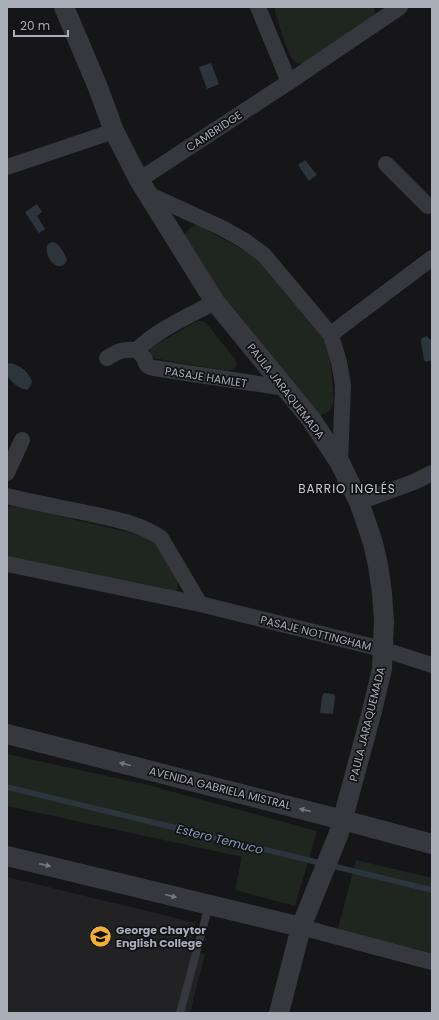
<svg xmlns="http://www.w3.org/2000/svg" width="439" height="1020" viewBox="0 0 439 1020" font-family="Poppins,sans-serif">
  <style>
    .built { fill: #222225 }
    .green { fill: #1e261f }
    .water { fill: #2c353c }
    .lines { fill: none; stroke-linecap: round; stroke-linejoin: round }
    .stream { stroke: #2c353c; stroke-width: 5.5 }
    .service { stroke: #37383d; stroke-width: 8 }
    .minor { stroke: #37383d; stroke-width: 16 }
    .tertiary { stroke: #37383d; stroke-width: 20 }
    .oneway { fill: #757881 }
    .labels { text-anchor: middle; dominant-baseline: central; stroke-width: 3.5; stroke-linejoin: round; paint-order: stroke }
    .street-label { font-size: 11px; fill: #a8adb8; stroke: #111113 }
    .poi-label { font-size: 11px; font-weight: bold; fill: #a8adb8; stroke: #111113; text-anchor: start }
    .neighbourhood-label { font-size: 12px; letter-spacing: 1px; fill: #c9ccd4; stroke: #111113 }
    .water-label { font-size: 12px; font-style: italic; fill: #7f9bb3; stroke: #111113 }
  </style>
  <rect width="100%" height="100%" fill="#161618"/>
  <path class="built" d="M7,877L196,923L189,950L205,954L190,1013H7Z"/>
  <path class="green" d="M276,7H372L374,9L376,15L304,64C300,64 298,64 295,62C287,54 279,24 275,12V9Z
    M197,225L251,254L262,264L323,337C324,341 327,345 328,349C330,361 336,397 332,407C331,412 325,414 320,415L220,296L184,236C187,230 191,226 197,225Z
    M197,321H202L206,323L235,359L237,365L234,369L228,371L152,358L149,353L150,349L154,346Z
    M11,506L22,507L135,534L149,539L155,543L177,578L178,589L174,592L7,558V507Z
    M7,754L148,785L317,831L295,906L235,890L242,857L7,806Z
    M356,860L432,878V957L337,932Z"/>
  <path class="water" d="M211,63L219,84L207,89L199,67Z
    M305,160L317,175L309,181L298,165Z
    M37,204L42,212L37,216L45,229L39,233L25,212Z
    M52,242C60,243 64,253 67,260C60,277 41,255 48,244Z
    M426,336L432,341V360L426,362L424,360L421,341V339Z
    M9,363C19,364 30,373 32,382L30,387L27,390C18,388 13,383 7,376V365Z
    M324,693L333,694L335,696L333,714L320,713L322,696Z"/>
  <g class="lines">
    <path class="stream" d="M7,787L432,890"/>
    <path class="service" d="M180,1013L209,905"/>
    <path class="minor" d="M258,7L289,82
      M386,164L428,206
      M7,167L114,131
      M139,180L289,82L400,7
      M146,193L222,228L245,241L264,255L331,335L339,362L343,385L340,463
      M215,302C189,316 158,329 137,350L145,359C145,365 149,367 154,368L285,388
      M331,334L432,258
      M107,358C118,351 123,349 137,350
      M7,473L22,440
      M7,496C32,502 57,507 82,512C109,518 138,522 161,538L200,604
      M359,502L414,482L432,473
      M7,564L200,604L382,649L432,665
      M301,927L432,962"/>
    <path class="tertiary" d="M64,7L97,85L114,131L139,180L215,302L311,419L340,463L359,502L366,522L373,543L378,565L382,593L384,621L382,669L372,711L339,833L301,927L279,1013
      M7,734L343,820L432,844
      M7,856L301,927"/>
  </g>
  <defs><path id="oneway-solid" d="M-6-.8H1V-3.2L6.5 0L1 3.2V.8H-6Z"/></defs>
  <g class="oneway">
    <use href="#oneway-solid" transform="translate(125 764) rotate(-166)"/>
    <use href="#oneway-solid" transform="translate(305 810) rotate(-166)"/>
    <use href="#oneway-solid" transform="translate(45 865) rotate(13)"/>
    <use href="#oneway-solid" transform="translate(171 896) rotate(14)"/>
  </g>
  <defs>
    <symbol id="school-disc" viewBox="-11 -11 22 22"><circle r="9.5" fill="#f2b134" stroke="#111113"/><path d="M0-5L7-2L0 1L-7-2ZM-4 1L0 2.5L4 1V4Q0 6-4 4Z" fill="#111"/></symbol>
  </defs>
  <g fill-rule="evenodd">
    <use href="#school-disc" x="88" y="924" width="25" height="25"/>
  </g>
  <g class="labels">
    <g class="street-label">
      <text transform="translate(214 131) rotate(-33)">CAMBRIDGE</text>
      <text transform="translate(206 377) rotate(9)">PASAJE HAMLET</text>
      <text transform="translate(286 391) rotate(52)">PAULA JARAQUEMADA</text>
      <text transform="translate(316 633) rotate(14)">PASAJE NOTTINGHAM</text>
      <text transform="translate(367 724) rotate(-76)">PAULA JARAQUEMADA</text>
      <text transform="translate(220 788) rotate(14)">AVENIDA GABRIELA MISTRAL</text>
    </g>
    <g class="poi-label">
      <text x="116" y="930">George Chaytor<tspan x="116" dy="13">English College</tspan></text>
    </g>
    <g class="neighbourhood-label">
      <text x="347" y="488">BARRIO INGLÉS</text>
    </g>
    <g class="water-label">
      <text transform="translate(220 839) rotate(14)">Estero Temuco</text>
    </g>
  </g>
  <rect width="439" height="1020" fill="none" stroke="#a8adb8" stroke-width="16"/>
  <path d="M14 30v6h54v-6" fill="none" stroke="#a8adb8" stroke-width="2"/>
  <text x="20" y="30" font-size="12" fill="#a8adb8" stroke="#111113" stroke-width="3" paint-order="stroke">20 m</text>
</svg>
